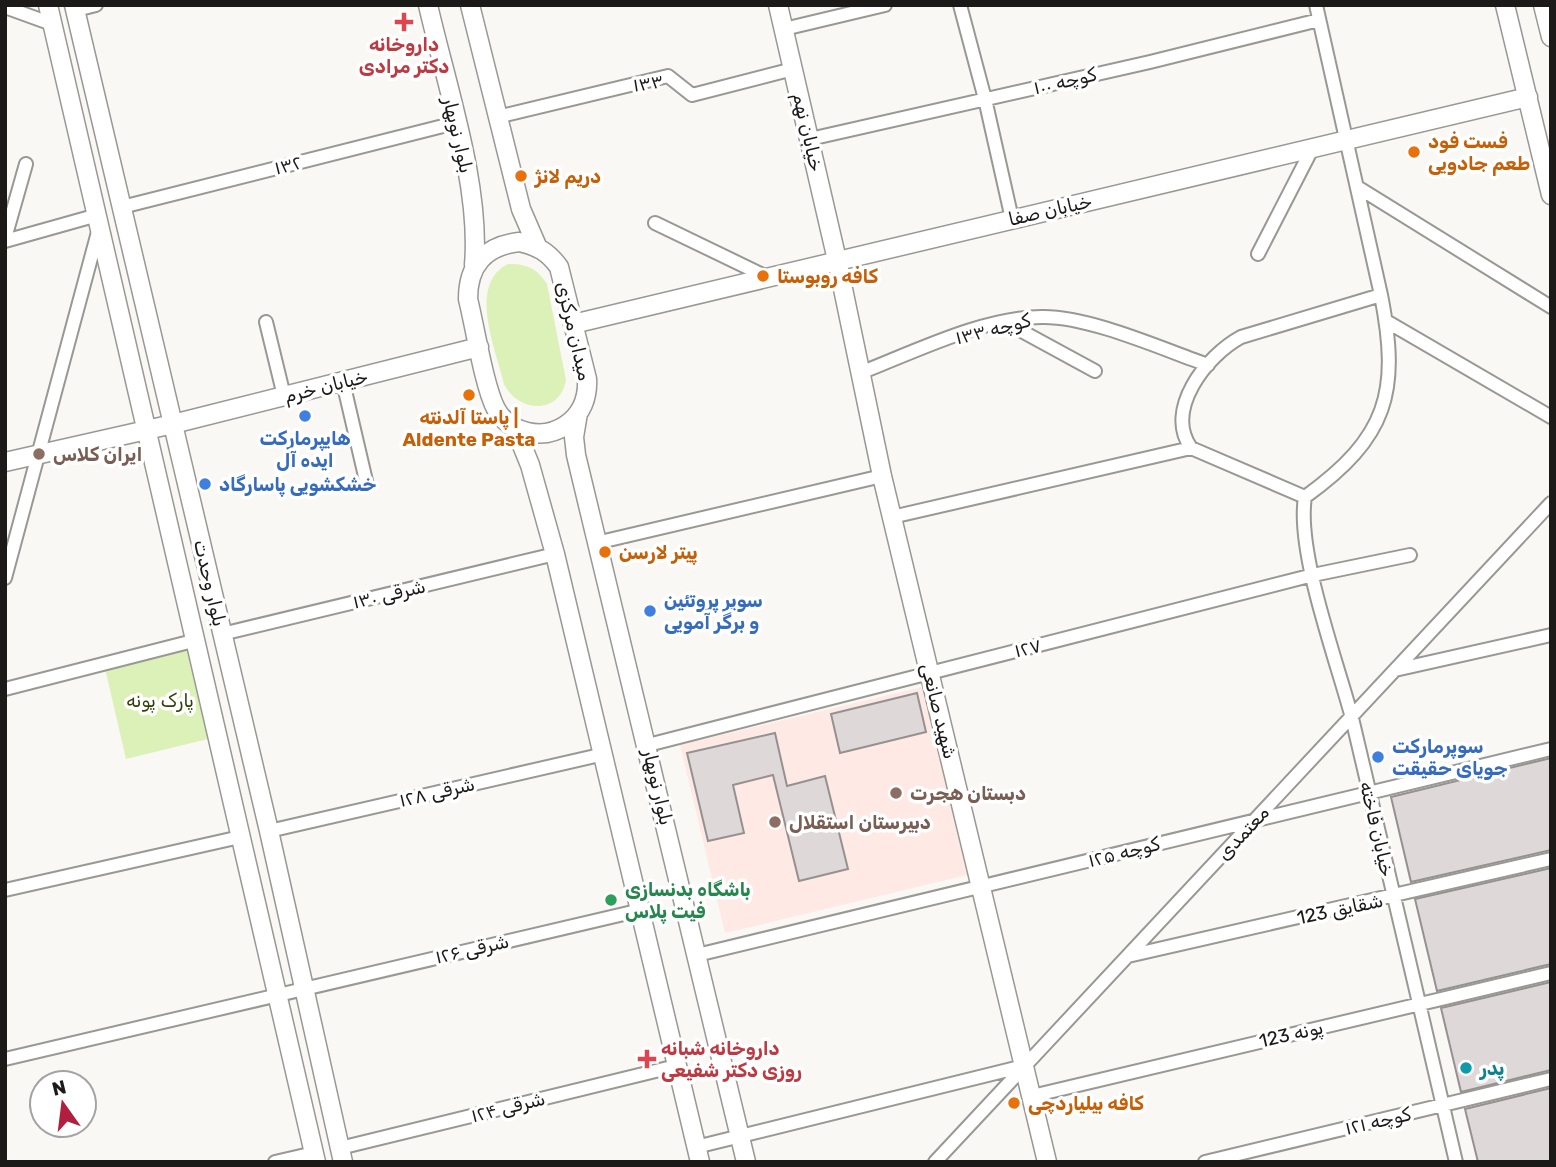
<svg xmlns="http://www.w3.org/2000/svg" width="1556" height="1167" viewBox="0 0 1556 1167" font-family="Rubik,'Noto Sans Arabic',sans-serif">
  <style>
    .education { fill: #fee9e4 }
    .green { fill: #dcf1b7 }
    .building { fill: #ded9d8; stroke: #959190; stroke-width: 2 }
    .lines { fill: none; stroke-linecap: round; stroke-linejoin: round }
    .street-casing { stroke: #999894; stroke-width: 16 }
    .secondary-casing { stroke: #999894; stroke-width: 21 }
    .street { stroke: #fff; stroke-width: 12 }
    .secondary { stroke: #fff; stroke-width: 18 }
    .health-dot { fill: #e0444e; stroke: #fff; stroke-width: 2.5 }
    .food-dot { fill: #e8710a; stroke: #fff; stroke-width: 2.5 }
    .shop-dot { fill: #3f7fe0; stroke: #fff; stroke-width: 2.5 }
    .education-dot { fill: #8d6e63; stroke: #fff; stroke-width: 2.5 }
    .leisure-dot { fill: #2e9e5b; stroke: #fff; stroke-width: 2.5 }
    .culture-dot { fill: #0f9aa8; stroke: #fff; stroke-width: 2.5 }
    .labels { text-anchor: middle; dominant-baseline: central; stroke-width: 7; stroke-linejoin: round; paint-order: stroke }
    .health-label { font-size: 19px; font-weight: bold; fill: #be3a42; stroke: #fff }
    .street-label { font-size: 19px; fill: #1b1a19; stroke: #fff }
    .food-label { font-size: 19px; font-weight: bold; fill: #c56008; stroke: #fff; text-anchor: start }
    .shop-label { font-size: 19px; font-weight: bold; fill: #366cbe; stroke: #fff; text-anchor: start }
    .education-label { font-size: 19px; font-weight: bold; fill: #785e54; stroke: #fff; text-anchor: start }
    .park-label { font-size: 19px; fill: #32410b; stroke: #fff }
    .leisure-label { font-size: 19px; font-weight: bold; fill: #27864d; stroke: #fff; text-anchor: start }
    .culture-label { font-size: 19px; font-weight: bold; fill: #0d838f; stroke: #fff; text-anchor: start }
  </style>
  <rect width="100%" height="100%" fill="#f9f8f4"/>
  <path class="education" d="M922,687L967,875L725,933L680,745Z"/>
  <path class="green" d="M508,264C526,263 538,269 547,284L566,380C560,415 518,413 504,384C496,350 467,284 508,264Z
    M193,641L216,737L126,759L104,664Z"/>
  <path class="building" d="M917,693L926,732L840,753L831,714Z
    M775,733L787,786L825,776L848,869L799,881L773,775L733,785L744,833L708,841L687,753Z
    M1551,758V850L1411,882L1391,797Z
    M1551,868V964L1437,991L1415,899Z
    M1551,982V1070L1461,1092L1441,1008Z
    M1551,1088V1162H1478L1465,1109Z"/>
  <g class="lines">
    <defs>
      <path id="street" d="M960,5L985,99L1012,219
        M1316,5L1381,295
        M5,7L52,24
        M76,10L96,5
        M784,29L885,5
        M497,117L668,76L692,95L793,69
        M810,139L1150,62L1319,20
        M1359,188L1551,307
        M122,207L455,123
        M655,223L767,277
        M5,238L26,164
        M5,241L94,216
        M1258,254L1312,149
        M1381,295C1400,392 1388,437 1305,497L1191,448C1164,410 1206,356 1241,337Z
        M1386,321L1551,417
        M266,322L284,396
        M1005,322L1095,371
        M860,373C914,352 986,316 1044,317C1091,317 1162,349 1208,365
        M343,382L367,485
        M1305,497C1296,552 1337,661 1352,718C1388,866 1421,1014 1456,1162
        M892,517L1191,448
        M596,543L882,476
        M5,578L98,232
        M222,634L555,554
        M1395,670L1551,635
        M5,689L193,641
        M648,745L1313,575L1410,555
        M269,831L604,754
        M5,890L240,837
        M697,955L1551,749
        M1128,956L1551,859
        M5,1059L641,910
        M1032,1096L1551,973
        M696,1147L1024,1066
        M340,1148L676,1066
        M275,1162L314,1153
        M935,1162L1551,503
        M1205,1162L1551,1079"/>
      <path id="secondary" d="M48,5L316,1162
        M74,5L269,831L343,1162
        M428,5C446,84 481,186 474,265
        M470,5L521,209L537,246
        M778,5L837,260L882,476L1047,1162
        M1505,5L1551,195
        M1543,5L1551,37
        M519,242C538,246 548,252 559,267L587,379C588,397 582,414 566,425C543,441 509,433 496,409C484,386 475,327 468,299C468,265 485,246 519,242Z
        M573,324L1528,97
        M578,413L574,437L576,455L746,1162
        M515,428L530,465L555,554L700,1162
        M5,462L173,424L479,347"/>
    </defs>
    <use href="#street" class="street-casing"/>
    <use href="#secondary" class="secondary-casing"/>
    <use href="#street" class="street"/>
    <use href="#secondary" class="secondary"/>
  </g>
  <g class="health-dot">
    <path d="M400.5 11.5h7v7h7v7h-7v7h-7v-7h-7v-7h7z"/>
    <path d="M643.5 1048.5h7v7h7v7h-7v7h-7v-7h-7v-7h7z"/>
  </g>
  <g class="food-dot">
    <circle cx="1414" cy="152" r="7"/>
    <circle cx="521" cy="176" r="7"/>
    <circle cx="763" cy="276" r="7"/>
    <circle cx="469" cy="395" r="7"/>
    <circle cx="605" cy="552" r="7"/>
    <circle cx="1014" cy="1103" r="7"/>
  </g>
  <g class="shop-dot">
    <circle cx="305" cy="416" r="7"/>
    <circle cx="205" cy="484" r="7"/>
    <circle cx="650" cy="611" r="7"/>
    <circle cx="1378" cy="757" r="7"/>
  </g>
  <g class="education-dot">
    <circle cx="39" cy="454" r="7"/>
    <circle cx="896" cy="793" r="7"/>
    <circle cx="775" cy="822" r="7"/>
  </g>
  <circle class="leisure-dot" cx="611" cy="900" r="7"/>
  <circle class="culture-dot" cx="1466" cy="1068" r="7"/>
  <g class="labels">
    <g class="health-label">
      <text x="404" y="44">داروخانه<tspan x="404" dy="22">دکتر مرادی</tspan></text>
      <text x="661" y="1048" text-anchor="start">داروخانه شبانه<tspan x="661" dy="22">روزی دکتر شفیعی</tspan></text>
    </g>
    <g class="street-label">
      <text transform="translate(1065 81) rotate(-13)">کوچه ۱۰۰</text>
      <text transform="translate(648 83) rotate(-9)">۱۳۳</text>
      <text transform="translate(808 132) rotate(77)">خیابان نهم</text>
      <text transform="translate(458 135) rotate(77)">بلوار نوبهار</text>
      <text transform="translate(288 165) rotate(-14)">۱۳۲</text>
      <text transform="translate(1050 210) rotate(-13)">خیابان صفا</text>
      <text transform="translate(993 329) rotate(-14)">کوچه ۱۳۳</text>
      <text transform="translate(574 331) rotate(77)">میدان مرکزی</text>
      <text transform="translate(326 386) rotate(-14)">خیابان خرم</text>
      <text transform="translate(210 583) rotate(77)">بلوار وحدت</text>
      <text transform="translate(389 594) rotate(-13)">۱۳۰ شرقی</text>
      <text transform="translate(1028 648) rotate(-14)">۱۲۷</text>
      <text transform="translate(939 711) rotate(76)">شهید صانعی</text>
      <text transform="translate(658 787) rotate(77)">بلوار نوبهار</text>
      <text transform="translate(437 792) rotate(-13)">۱۲۸ شرقی</text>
      <text transform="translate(1377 829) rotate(77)">خیابان فاخته</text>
      <text transform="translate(1243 833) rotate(-47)">معتمدی</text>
      <text transform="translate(1124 852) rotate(-14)">کوچه ۱۲۵</text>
      <text transform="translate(1340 909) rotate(-12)">123 شقایق</text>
      <text transform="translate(472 949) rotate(-13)">۱۲۶ شرقی</text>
      <text transform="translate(1291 1034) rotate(-13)">123 پونه</text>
      <text transform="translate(508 1107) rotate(-14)">۱۲۴ شرقی</text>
      <text transform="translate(1378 1121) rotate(-13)">کوچه ۱۲۱</text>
    </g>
    <g class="food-label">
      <text x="1428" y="141">فست فود<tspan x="1428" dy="22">طعم جادویی</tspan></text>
      <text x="535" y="176">دریم لانژ</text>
      <text x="777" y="276">کافه روبوستا</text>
      <text x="469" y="417" text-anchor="middle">پاستا آلدنته |<tspan x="469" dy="22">Aldente Pasta</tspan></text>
      <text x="619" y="552">پیتر لارسن</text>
      <text x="1028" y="1103">کافه بیلیاردچی</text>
    </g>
    <g class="shop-label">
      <text x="305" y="438" text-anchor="middle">هایپرمارکت<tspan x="305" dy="22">ایده آل</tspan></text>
      <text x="219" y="484">خشکشویی پاسارگاد</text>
      <text x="664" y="600">سوپر پروتئین<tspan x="664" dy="22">و برگر آمویی</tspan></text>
      <text x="1392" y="746">سوپرمارکت<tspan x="1392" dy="22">جویای حقیقت</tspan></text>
    </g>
    <g class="education-label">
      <text x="53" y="454">ایران کلاس</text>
      <text x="910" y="793">دبستان هجرت</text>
      <text x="789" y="822">دبیرستان استقلال</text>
    </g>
    <g class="park-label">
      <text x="160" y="700">پارک پونه</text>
    </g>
    <g class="leisure-label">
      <text x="625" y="889">باشگاه بدنسازی<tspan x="625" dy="22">فیت پلاس</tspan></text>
    </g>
    <g class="culture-label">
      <text x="1480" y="1068">پدر</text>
    </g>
  </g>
  <rect width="1556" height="1167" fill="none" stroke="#1b1a19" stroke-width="14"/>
  <g transform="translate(63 1104) rotate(346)"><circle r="33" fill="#ffffff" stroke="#a4a3a3" stroke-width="2"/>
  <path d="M0-5L12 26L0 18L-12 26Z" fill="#b21f3e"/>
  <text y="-10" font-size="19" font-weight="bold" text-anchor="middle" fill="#1b1a19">N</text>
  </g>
</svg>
